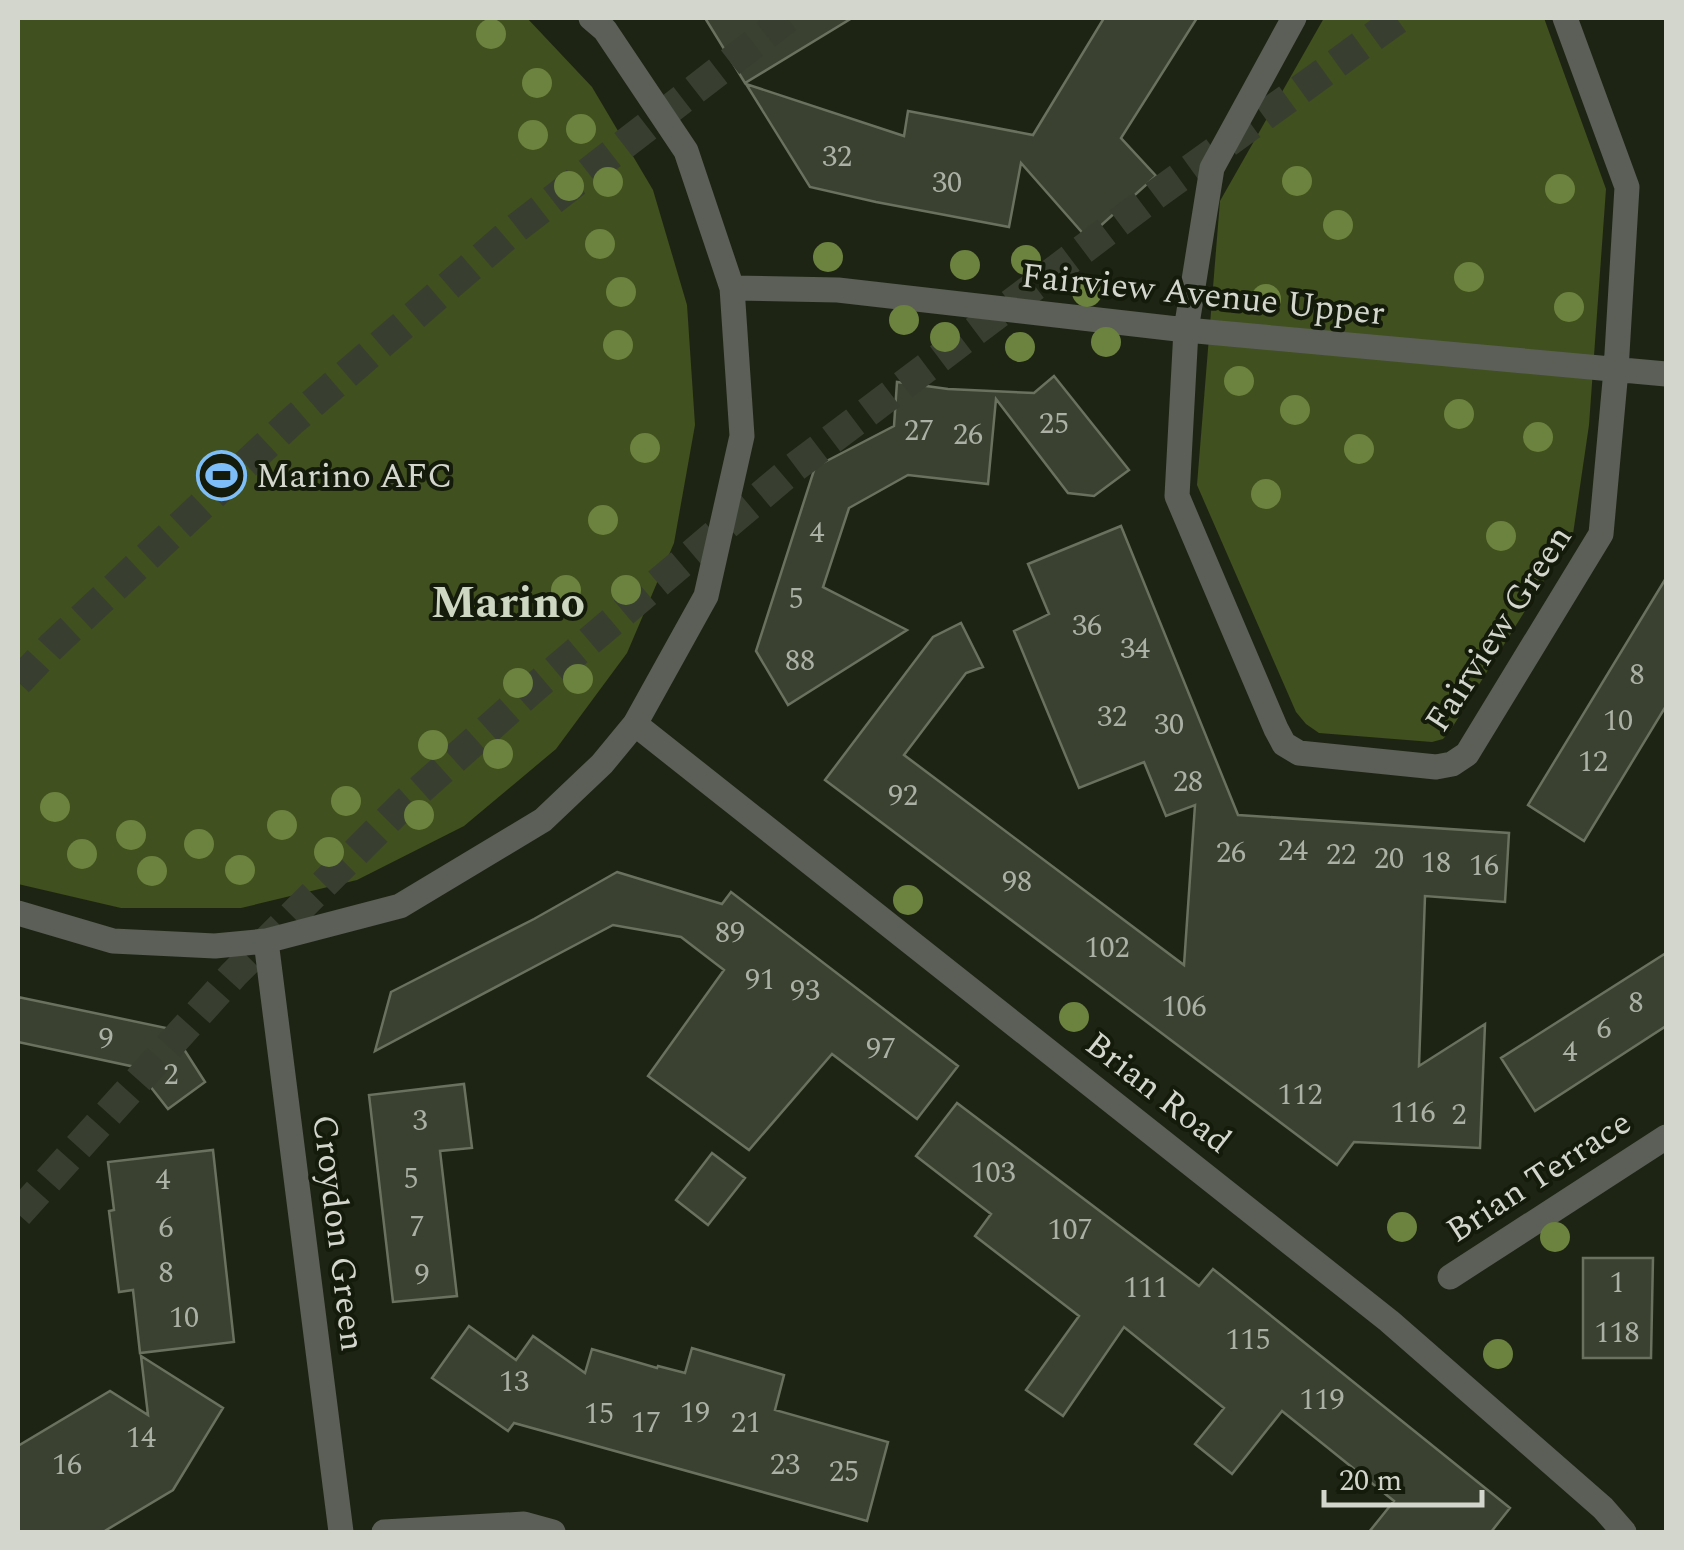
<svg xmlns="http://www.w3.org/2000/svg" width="1684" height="1550" viewBox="0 0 1684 1550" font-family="Spectral,serif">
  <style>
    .green { fill: #40501e }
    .building { fill: #3a4130; stroke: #6a715f; stroke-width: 2.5 }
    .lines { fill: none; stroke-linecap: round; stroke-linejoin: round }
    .motorway-tunnel { stroke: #393f30; stroke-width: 30; stroke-dasharray: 30 15; stroke-linecap: butt }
    .minor { stroke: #5b5f57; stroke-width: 25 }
    .tree { fill: #6c823f }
    .labels { text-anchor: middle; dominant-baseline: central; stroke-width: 8; stroke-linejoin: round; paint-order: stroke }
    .number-label { font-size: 30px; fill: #acb1a5 }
    .street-label { font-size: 35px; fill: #d2d6cc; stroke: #151b0b }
    .poi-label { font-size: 35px; fill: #d2d6cc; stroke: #151b0b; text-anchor: start }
    .district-label { font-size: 45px; font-weight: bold; fill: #ced7c2; stroke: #151b0b }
  </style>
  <rect width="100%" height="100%" fill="#1e2414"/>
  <path class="green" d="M18,18H527L592,87L653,190L687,305L695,425L674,543L627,653L556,749L464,826L357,880L241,908H121L18,884Z
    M1324,18H1544L1606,189L1589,425L1573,534L1450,731L1443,739L1432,742L1319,733L1306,724L1296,712L1197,485L1220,201Z"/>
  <path class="building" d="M705,18H852L745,83Z
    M1104,18H1197L1121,138L1156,176L1087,238L1021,163L1009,227L876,202L810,187L746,84L904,136L908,111L1033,135Z
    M1054,376L1129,470L1094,496L1068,493L996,399L988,484L908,475L849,508L823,587L907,630L788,705L756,651L815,467L894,426L897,382L948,389L1034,393Z
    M1121,526L1238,815L1509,833L1505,902L1425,896L1419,1066L1485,1024L1480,1148L1354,1142L1337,1165L825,780L933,637L961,623L983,667L966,673L904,755L1184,965L1195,805L1166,816L1144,762L1079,788L1014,631L1049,614L1028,564Z
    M1666,578V706L1584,841L1528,805Z
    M617,872L722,904L731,892L958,1066L917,1119L832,1054L749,1150L648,1076L724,970L681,937L613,925L375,1051L391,992L534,919Z
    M1666,953V1026L1535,1111L1501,1058Z
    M18,997L171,1029L205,1082L168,1109L135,1067L18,1042Z
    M464,1084L472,1148L440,1151L457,1296L393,1302L369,1095Z
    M957,1103L1199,1286L1213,1269L1510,1508L1491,1532H1369L1394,1501L1282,1411L1232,1474L1195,1444L1224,1408L1124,1327L1063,1416L1026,1390L1079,1316L975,1236L991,1214L916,1156Z
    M213,1150L234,1342L140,1353L133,1290L119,1292L109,1211L114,1210L108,1162Z
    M712,1153L745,1178L708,1225L676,1200Z
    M1583,1258H1653L1651,1358H1583Z
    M469,1326L516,1360L533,1336L585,1373L592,1349L657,1368L658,1366L685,1373L692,1348L784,1375L775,1410L888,1442L867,1521L514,1423L508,1431L432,1378Z
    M141,1356L223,1408L173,1490L103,1532H18V1446L110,1391L148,1415Z"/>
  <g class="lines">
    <path class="motorway-tunnel" d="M18,682L51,647L291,422L510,233L787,18
      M18,1214L234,974L404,804L535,687L795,467L1155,195L1399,18"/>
    <path class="minor" d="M1294,18L1212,168L1186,330L1177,496L1276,729L1284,744L1299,753L1436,767L1452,764L1467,754L1601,534L1616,370L1627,187L1565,18
      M732,288L838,290L1186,330L1666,374
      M635,724L1389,1321L1603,1508L1624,1532
      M18,913L113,941L215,946L266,941L400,906L543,820L602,764L635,724L706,596L742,436L732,288L686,151L605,30L591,18
      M266,941L341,1532
      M1450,1277L1666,1137
      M384,1532L524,1524L553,1532"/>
  </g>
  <g class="tree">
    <circle cx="491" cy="34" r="15"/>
    <circle cx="537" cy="83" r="15"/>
    <circle cx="581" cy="129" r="15"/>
    <circle cx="533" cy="135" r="15"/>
    <circle cx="1297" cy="181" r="15"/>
    <circle cx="608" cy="182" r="15"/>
    <circle cx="569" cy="186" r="15"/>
    <circle cx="1560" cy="189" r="15"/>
    <circle cx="1338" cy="225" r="15"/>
    <circle cx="600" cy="244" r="15"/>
    <circle cx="828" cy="257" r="15"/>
    <circle cx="1026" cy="260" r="15"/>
    <circle cx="965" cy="265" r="15"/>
    <circle cx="1469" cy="277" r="15"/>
    <circle cx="621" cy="292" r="15"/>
    <circle cx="1087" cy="292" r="15"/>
    <circle cx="1266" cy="299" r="15"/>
    <circle cx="1569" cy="307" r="15"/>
    <circle cx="904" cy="320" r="15"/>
    <circle cx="945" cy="337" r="15"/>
    <circle cx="1106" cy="342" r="15"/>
    <circle cx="618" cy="345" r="15"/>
    <circle cx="1020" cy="347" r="15"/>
    <circle cx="1239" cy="381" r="15"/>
    <circle cx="1295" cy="410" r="15"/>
    <circle cx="1459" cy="414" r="15"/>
    <circle cx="1538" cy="437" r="15"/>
    <circle cx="645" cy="448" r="15"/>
    <circle cx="1359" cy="449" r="15"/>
    <circle cx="1266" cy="494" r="15"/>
    <circle cx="603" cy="520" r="15"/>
    <circle cx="1501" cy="536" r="15"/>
    <circle cx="566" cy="590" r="15"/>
    <circle cx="626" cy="590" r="15"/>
    <circle cx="578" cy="679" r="15"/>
    <circle cx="518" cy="683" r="15"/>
    <circle cx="433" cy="745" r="15"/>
    <circle cx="498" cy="754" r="15"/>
    <circle cx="346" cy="801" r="15"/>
    <circle cx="55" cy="807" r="15"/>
    <circle cx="419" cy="815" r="15"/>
    <circle cx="282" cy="825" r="15"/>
    <circle cx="131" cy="835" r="15"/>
    <circle cx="199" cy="844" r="15"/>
    <circle cx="329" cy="852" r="15"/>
    <circle cx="82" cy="854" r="15"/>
    <circle cx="240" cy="870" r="15"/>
    <circle cx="152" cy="871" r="15"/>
    <circle cx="908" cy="900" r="15"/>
    <circle cx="1074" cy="1017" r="15"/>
    <circle cx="1402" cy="1227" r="15"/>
    <circle cx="1555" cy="1237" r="15"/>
    <circle cx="1498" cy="1354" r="15"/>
  </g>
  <defs>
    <symbol id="stadium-ring" viewBox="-11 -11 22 22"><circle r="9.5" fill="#151b0b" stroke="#7dbef9" stroke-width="1.5"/><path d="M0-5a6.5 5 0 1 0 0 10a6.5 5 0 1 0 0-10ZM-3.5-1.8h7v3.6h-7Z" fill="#7dbef9"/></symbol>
  </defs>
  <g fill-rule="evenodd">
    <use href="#stadium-ring" x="194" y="448" width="55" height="55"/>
  </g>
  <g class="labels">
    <g class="number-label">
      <text x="837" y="157">32</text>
      <text x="947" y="183">30</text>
      <text x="1054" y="424">25</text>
      <text x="919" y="431">27</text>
      <text x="968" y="435">26</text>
      <text x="817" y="533">4</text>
      <text x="796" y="599">5</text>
      <text x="1087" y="626">36</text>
      <text x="1135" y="649">34</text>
      <text x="800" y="661">88</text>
      <text x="1637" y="675">8</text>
      <text x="1112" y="717">32</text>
      <text x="1618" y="721">10</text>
      <text x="1169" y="725">30</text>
      <text x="1593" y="762">12</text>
      <text x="1188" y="782">28</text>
      <text x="903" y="796">92</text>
      <text x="1293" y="851">24</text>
      <text x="1231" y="853">26</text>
      <text x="1341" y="855">22</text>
      <text x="1389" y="859">20</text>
      <text x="1436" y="863">18</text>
      <text x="1484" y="866">16</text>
      <text x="1017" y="882">98</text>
      <text x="730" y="933">89</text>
      <text x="1107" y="948">102</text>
      <text x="760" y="980">91</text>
      <text x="805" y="991">93</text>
      <text x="1636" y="1003">8</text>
      <text x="1184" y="1007">106</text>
      <text x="1604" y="1029">6</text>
      <text x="106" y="1039">9</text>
      <text x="881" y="1049">97</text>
      <text x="1570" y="1052">4</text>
      <text x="171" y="1075">2</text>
      <text x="1300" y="1095">112</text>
      <text x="1413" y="1113">116</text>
      <text x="1459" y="1115">2</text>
      <text x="420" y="1121">3</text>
      <text x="993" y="1173">103</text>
      <text x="411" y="1179">5</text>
      <text x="163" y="1180">4</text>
      <text x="417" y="1227">7</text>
      <text x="166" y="1228">6</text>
      <text x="1070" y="1230">107</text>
      <text x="166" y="1273">8</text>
      <text x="422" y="1275">9</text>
      <text x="1617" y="1283">1</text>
      <text x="1146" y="1288">111</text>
      <text x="184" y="1318">10</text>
      <text x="1617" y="1333">118</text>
      <text x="1248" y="1340">115</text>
      <text x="514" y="1382">13</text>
      <text x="1322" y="1400">119</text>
      <text x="695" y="1413">19</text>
      <text x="599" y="1414">15</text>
      <text x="646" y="1423">17</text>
      <text x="746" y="1423">21</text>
      <text x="141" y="1438">14</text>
      <text x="67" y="1465">16</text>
      <text x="785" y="1465">23</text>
      <text x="844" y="1472">25</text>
    </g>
    <g class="street-label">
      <text transform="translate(1203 295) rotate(6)">Fairview Avenue Upper</text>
      <text transform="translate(1499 629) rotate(-57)">Fairview Green</text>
      <text transform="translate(1158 1093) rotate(38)">Brian Road</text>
      <text transform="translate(1539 1177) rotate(-33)">Brian Terrace</text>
      <text transform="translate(338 1233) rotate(83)">Croydon Green</text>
    </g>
    <g class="poi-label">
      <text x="256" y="476">Marino AFC</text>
    </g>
    <g class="district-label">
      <text x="508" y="603">Marino</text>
    </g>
  </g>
  <rect width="1684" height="1550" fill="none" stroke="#d2d6cc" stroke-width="40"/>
  <path d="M1324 1490v15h158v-15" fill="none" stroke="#d2d6cc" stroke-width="5"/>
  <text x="1339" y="1490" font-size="30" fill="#d2d6cc" stroke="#151b0b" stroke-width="8" paint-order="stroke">20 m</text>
</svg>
